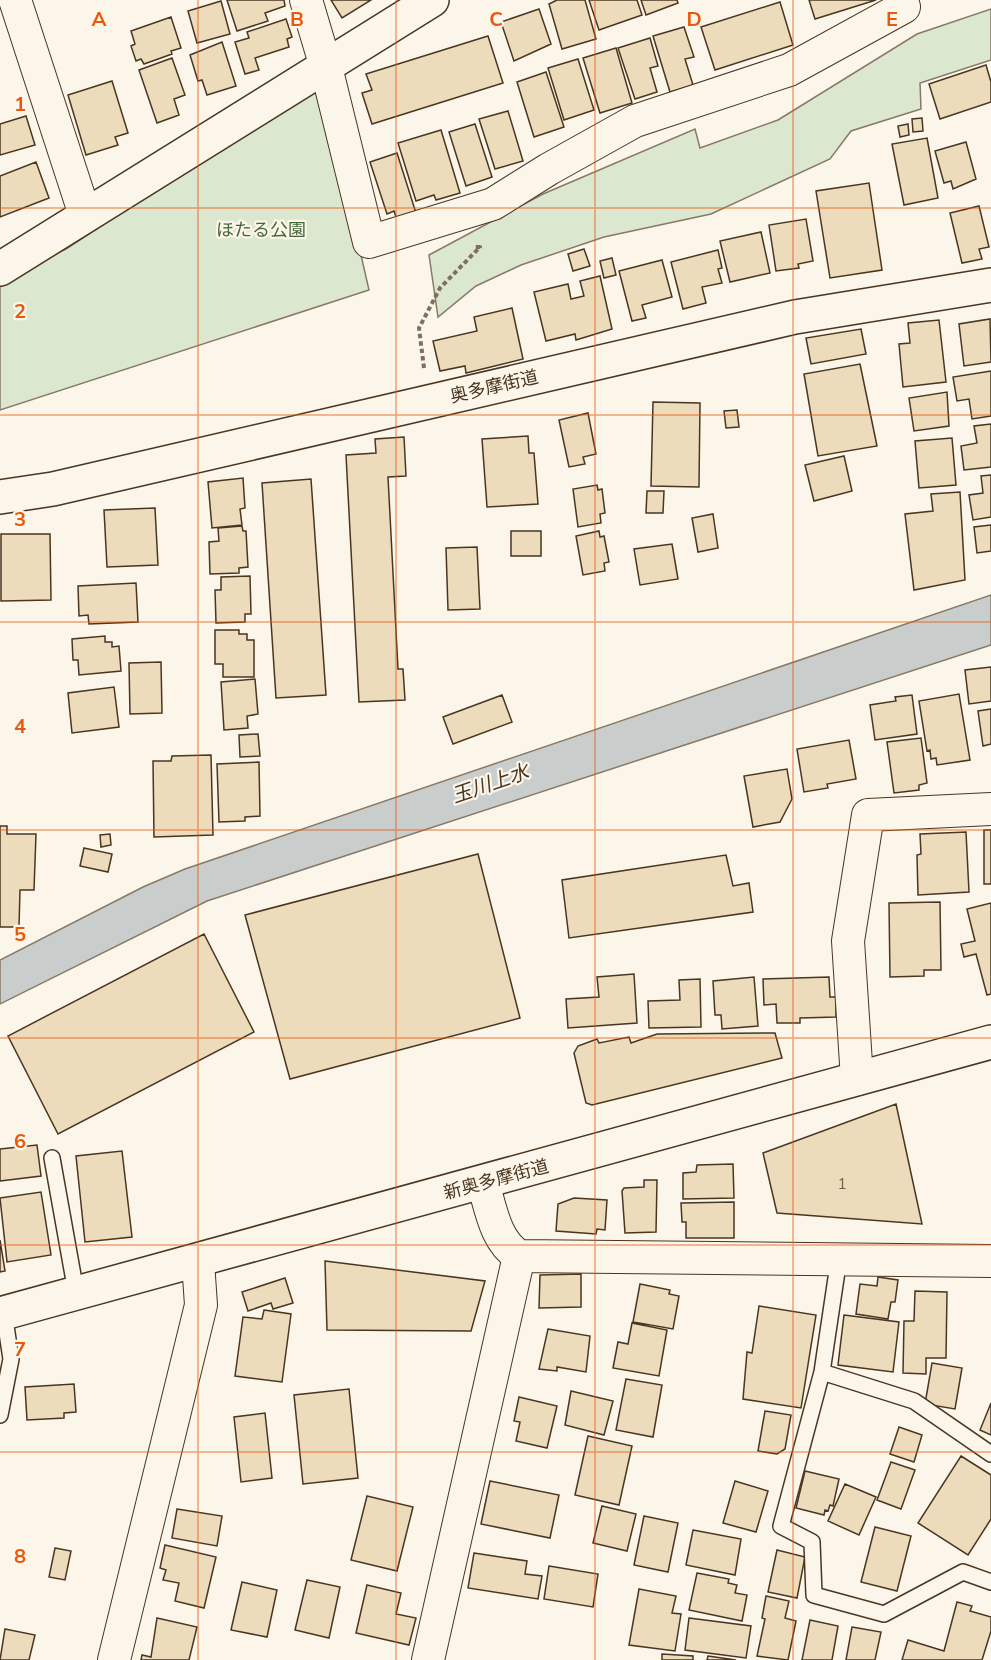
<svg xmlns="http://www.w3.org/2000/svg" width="991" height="1660" viewBox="0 0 991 1660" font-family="Mulish,'Noto Sans JP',sans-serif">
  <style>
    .green { fill: #dce7d0; stroke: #887966; stroke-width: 1.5 }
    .water { fill: #c9cecd; stroke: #887966; stroke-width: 1.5 }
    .building { fill: #ecdcbc; stroke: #4a3520; stroke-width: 1.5 }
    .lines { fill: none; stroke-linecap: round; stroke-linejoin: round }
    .lane-casing { stroke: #4a3520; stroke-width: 18 }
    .street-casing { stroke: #4a3520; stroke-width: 34 }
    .secondary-casing { stroke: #4a3520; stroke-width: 36 }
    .primary-casing { stroke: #4a3520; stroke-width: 36 }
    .path { stroke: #7f6f5c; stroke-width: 4; stroke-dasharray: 4.5 3; stroke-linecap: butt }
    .lane { stroke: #fbf6e9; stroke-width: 15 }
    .street { stroke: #fbf6e9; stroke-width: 32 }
    .secondary { stroke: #fbf6e9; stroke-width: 33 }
    .primary { stroke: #fbf6e9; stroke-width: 33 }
    .grid { fill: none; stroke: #e8590c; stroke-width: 1.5; stroke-opacity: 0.55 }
    .labels { text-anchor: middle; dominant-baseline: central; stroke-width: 4.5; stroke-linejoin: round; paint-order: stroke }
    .number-label { font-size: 15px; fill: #725f47 }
    .park-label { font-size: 18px; fill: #436837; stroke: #fbf6e9 }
    .street-label { font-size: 18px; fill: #4a3520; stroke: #fbf6e9 }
    .water-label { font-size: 20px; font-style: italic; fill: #4a3520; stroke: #fbf6e9 }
    .grid-label { font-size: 20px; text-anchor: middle; font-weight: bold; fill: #e8590c; stroke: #fbf6e9; stroke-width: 4.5; stroke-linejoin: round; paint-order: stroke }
  </style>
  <rect width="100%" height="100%" fill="#fbf6e9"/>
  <path class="green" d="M991,9V60L920,83L921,109L851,131L830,159L711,214L604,237L521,265L476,286L438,317L429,255L543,194L695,129L700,148L778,120L917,34Z
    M321,81L369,290L0,410V280L66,249Z"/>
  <path class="water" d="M991,595V645L207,901L0,1004V960L143,887L185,869Z"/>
  <path class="building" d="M227,0H284L285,6L265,13L268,21L237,31Z
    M331,0H371L342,18Z
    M557,0H585L596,39L562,49L549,4Z
    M589,0H637L642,15L599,30Z
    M641,0H677L678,3L646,15Z
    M809,0H876L815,19Z
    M221,1L230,34L197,43L188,11Z
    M780,2L793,45L715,70L701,27Z
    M539,9L551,44L514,61L501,22Z
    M171,17L181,48L171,51L172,54L144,64L141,59L136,61L131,46L135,44L131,31Z
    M286,19L292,37L287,39L289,47L255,58L259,70L245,74L235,42L249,38L247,32Z
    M684,27L694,57L685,59L693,85L670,92L653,36Z
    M488,36L503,83L372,124L362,93L372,90L366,74Z
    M650,38L658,66L650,68L657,92L635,99L618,48Z
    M222,42L236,86L207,95L202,80L198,81L190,55Z
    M616,48L632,103L600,113L583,58Z
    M172,58L185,95L174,99L179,115L157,123L139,70Z
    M578,59L594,110L564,120L548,68Z
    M986,65L991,82V102L940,119L929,84Z
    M546,72L564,127L534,137L517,82Z
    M112,81L128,133L115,137L118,145L86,155L68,95Z
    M508,111L523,161L495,169L479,119Z
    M26,116L35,145L0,155V124Z
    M922,118L923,131L913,132L912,119Z
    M475,124L492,177L466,186L449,132Z
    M908,124L909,135L900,137L898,126Z
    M441,130L460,193L436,200L434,195L416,201L398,143Z
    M927,138L938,198L904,205L892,144Z
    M966,142L976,179L953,189L951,181L944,183L935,151Z
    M397,153L416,213L397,220L394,211L387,214L370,162Z
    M36,162L49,198L0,217V176Z
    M869,183L882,270L830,278L816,191Z
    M979,206L989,247L979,249L982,259L962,263L950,213Z
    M806,219L813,261L798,264L799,268L776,271L769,225Z
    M761,232L770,273L730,282L720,241Z
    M584,249L590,266L573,271L568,254Z
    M718,250L722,268L718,269L722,283L702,287L706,303L683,309L671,262Z
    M612,258L616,275L604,278L600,261Z
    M662,260L672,297L642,305L646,318L632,321L619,271Z
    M600,276L612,329L576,340L575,334L546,341L534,292L568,284L571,299L584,296L580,281Z
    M512,308L523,359L466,373L465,366L440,371L433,341L477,331L474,317Z
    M990,319L991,362L964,366L959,324Z
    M939,320L946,382L903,387L899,344L910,343L908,323Z
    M861,329L866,354L811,364L806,338Z
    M860,364L877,446L818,456L804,374Z
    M991,371V416L972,419L969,399L957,401L953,377Z
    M947,392L949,426L914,431L909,398Z
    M653,402L700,403L699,487L651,486Z
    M737,410L739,427L726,428L724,411Z
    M588,413L596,454L583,457L585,464L569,467L559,420Z
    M991,424V467L964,470L961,446L977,443L974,426Z
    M528,436L529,453H534L538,504L487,507L482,439Z
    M404,437L406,476L388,477L398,669H403L405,700L359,702L346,455L376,453L375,439Z
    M952,438L956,485L919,488L915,441Z
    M844,456L852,491L814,501L805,465Z
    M991,475V517L973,520L969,495L983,493L981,476Z
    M243,478L245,508L240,509L242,525L212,528L208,482Z
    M311,479L326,695L276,698L262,483Z
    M597,485L598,490L602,489L605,513L600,514L601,523L578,527L573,489Z
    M647,491H664L663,513H646Z
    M960,492L965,580L914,590L905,514L933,511L931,494Z
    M155,508L158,565L107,567L104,510Z
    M713,514L718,548L698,552L692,518Z
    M991,525V551L977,553L974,527Z
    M242,526L243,531H246L248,567L239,568V573L210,574L209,542L219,541L218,528Z
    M511,531H541V556H511Z
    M599,531L600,537L604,536L609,562L604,563L605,571L583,575L576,536Z
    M1,534H50L51,600L1,601Z
    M672,544L678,579L640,585L634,549Z
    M477,547L480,609L448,610L446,548Z
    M250,576L251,614H245V622L216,623L215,590H221V577Z
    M136,583L138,622L89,624L88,615L79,616L78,586Z
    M215,630H239V634H247V640H254V677H223V664H215Z
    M105,636V642H112V647L119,646L121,671L79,675L78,660H73L72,639Z
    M161,662L162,713L130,714L129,663Z
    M991,667V701L969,704L965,670Z
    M255,679L258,714L247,716L248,728L224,730L221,682Z
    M114,687L119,727L72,733L68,693Z
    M959,694L970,760L937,765L936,758L931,759L930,750L927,751L919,701Z
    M502,695L512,722L453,744L443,717Z
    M912,695L917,734L875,740L870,705L896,701L895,697Z
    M991,709V744L983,746L978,711Z
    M258,734L260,756L240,757L239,735Z
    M921,738L927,783L919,785V790L894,793L887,742Z
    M849,740L856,779L827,784L828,788L804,792L797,749Z
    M211,755L213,835L154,837L153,761H171L172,756Z
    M259,762L260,816L245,817V821L219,822L217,764Z
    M787,769L792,799L780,822L753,827L744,776Z
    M0,826H7V834H36L34,890H20L19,927H0Z
    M984,830H991V884H984Z
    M966,832L969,892L918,895L917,855L921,854L920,834Z
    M110,834L111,845L101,847L100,835Z
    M84,848L112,854L108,872L80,866Z
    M478,854L520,1018L290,1079L245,915Z
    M726,855L733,886L749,883L753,912L569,938L562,880Z
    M940,902L941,970H924V976L890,977L889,903Z
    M991,903V994L987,995L976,954L964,957L961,944L975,941L967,909Z
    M204,934L254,1032L58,1134L8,1036Z
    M634,974L637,1023L568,1028L566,999L599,997L597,977Z
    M754,977L758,1026L722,1029L721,1015H715L713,981Z
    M829,977L830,997H836V1017L800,1018V1023H777L776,1004L764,1005L763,979Z
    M700,979L701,1027L649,1028L648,1001L680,1000L679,980Z
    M775,1033L782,1058L592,1105L586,1103L574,1053L578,1046L597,1039L599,1043L629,1037L631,1043L657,1034Z
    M896,1104L922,1224L777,1213L763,1153Z
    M37,1145L41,1176L0,1181V1149Z
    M122,1151L132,1237L85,1242L76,1156Z
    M733,1164L734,1198L683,1199V1173L696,1172L697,1165Z
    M644,1180H657L656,1232L625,1233L622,1191L624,1188L644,1187Z
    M41,1192L51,1255L7,1262L0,1198Z
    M574,1198L607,1200L605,1230L597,1229L596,1234L556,1231L558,1204Z
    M734,1202V1238H686V1222H682L681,1203Z
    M0,1240L5,1271L0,1272Z
    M325,1261L485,1281L471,1331L327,1330Z
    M581,1274V1307L539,1308L540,1275Z
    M878,1277L898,1280L895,1302H891L888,1319L856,1314L860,1284L877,1286Z
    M285,1278L293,1303L273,1309L271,1303L248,1311L242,1292Z
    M640,1284L670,1290L669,1294L679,1296L673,1329L633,1322Z
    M915,1291L947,1292L946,1358H926V1374L903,1373L904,1321H914Z
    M759,1306L816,1315L801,1408L743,1399L747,1352L752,1353Z
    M264,1310L291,1314L282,1382L235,1376L243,1317L262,1319Z
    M844,1315L899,1322L893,1372L838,1365Z
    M632,1323L667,1330L659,1376L613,1368L618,1342L628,1344Z
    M548,1329L590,1336L586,1372L557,1367V1371L539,1369Z
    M932,1363L962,1368L955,1409L925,1404Z
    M626,1379L662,1385L653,1437L616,1430Z
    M74,1384L76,1412L64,1413V1418L27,1420L25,1387Z
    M349,1389L358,1478L303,1484L294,1395Z
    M571,1391L613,1401L604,1435L565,1425Z
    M519,1397L557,1406L547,1448L516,1441L520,1422L514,1421Z
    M991,1403V1435L980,1430Z
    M765,1411L791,1415L785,1449L777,1454L758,1451Z
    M265,1413L272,1478L241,1482L234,1417Z
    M899,1427L922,1435L914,1462L890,1454Z
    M588,1436L632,1446L619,1505L575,1495Z
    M961,1456L991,1475V1519L968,1555L918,1523Z
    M891,1462L915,1470L901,1509L877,1500Z
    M805,1471L839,1479L833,1506L830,1505L828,1511L825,1510L824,1515L796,1508Z
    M490,1481L559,1495L550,1538L481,1524Z
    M735,1481L768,1491L756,1532L723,1523Z
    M845,1484L876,1497L859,1535L828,1521Z
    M367,1496L413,1507L397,1571L351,1560Z
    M602,1506L636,1514L627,1551L593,1543Z
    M177,1509L222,1516L217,1546L172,1538Z
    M644,1516L678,1523L668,1572L634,1565Z
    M875,1527L911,1536L897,1591L861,1582Z
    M693,1530L741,1539L735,1575L686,1565Z
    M165,1545L216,1557L204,1608L175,1601L179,1583L163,1580L166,1570L160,1568Z
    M55,1548L71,1551L65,1580L49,1577Z
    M777,1550L805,1557L797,1598L768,1592Z
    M474,1553L527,1561L525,1574L542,1576L538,1599L468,1588Z
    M549,1566L598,1574L593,1607L544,1599Z
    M697,1573L729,1579L728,1583L737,1585L735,1593L747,1595L742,1621L689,1610Z
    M307,1580L340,1587L329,1638L295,1630Z
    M242,1582L277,1590L267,1637L231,1630Z
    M367,1585L401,1593L396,1614L416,1618L409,1645L356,1633Z
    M639,1589L676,1596L672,1613L681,1614L675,1651L629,1645Z
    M766,1596L789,1601L785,1618L796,1621L788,1660L757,1656L765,1619L762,1618Z
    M957,1602L972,1606L970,1611L991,1617V1631L982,1660H902L908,1640L944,1651Z
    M157,1618L197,1627L189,1660H141L142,1655L151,1657Z
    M689,1618L751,1626L746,1658L685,1650Z
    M810,1620L838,1626L832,1660H802Z
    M852,1627L881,1632L875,1660H846Z
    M5,1629L35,1635L29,1660H0Z
    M662,1654L693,1656V1660H662Z
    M708,1656L736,1660H707Z"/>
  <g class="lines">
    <defs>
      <path id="lane" d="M52,1158L76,1292
        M839,1258L822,1372L781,1526L812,1542L814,1595L884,1614L963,1572L991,1582
        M822,1372L914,1401L991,1454
        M0,1415L11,1359L4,1313"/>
      <path id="street" d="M15,0L85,215
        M306,0L326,67L369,242L493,204L549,169L635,121L789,70L904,7L902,0
        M857,1079L848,941L868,815L991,809
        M483,1183C491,1209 495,1241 519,1256L991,1261
        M114,1660L201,1305L198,1262
        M428,1660L519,1256"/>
      <path id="secondary" d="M0,269L432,0"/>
      <path id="primary" d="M0,497L53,489L795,317L991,285
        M0,1314L991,1042"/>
    </defs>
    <use href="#lane" class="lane-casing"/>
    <use href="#street" class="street-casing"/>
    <use href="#secondary" class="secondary-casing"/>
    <use href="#primary" class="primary-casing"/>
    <path class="path" d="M424,368L419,328L440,288L480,247H473"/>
    <use href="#lane" class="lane"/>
    <use href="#street" class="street"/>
    <use href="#secondary" class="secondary"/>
    <use href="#primary" class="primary"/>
  </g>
  <path class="grid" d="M198,0V1660M396,0V1660M595,0V1660M793,0V1660M0,208H991M0,415H991M0,622H991M0,830H991M0,1038H991M0,1245H991M0,1452H991"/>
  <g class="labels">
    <g class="number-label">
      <text x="842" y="1183">1</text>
    </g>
    <g class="park-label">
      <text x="261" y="229">ほたる公園</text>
    </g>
    <g class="street-label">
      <text transform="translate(494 386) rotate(-13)">奥多摩街道</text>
      <text transform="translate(496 1179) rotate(-15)">新奥多摩街道</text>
    </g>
    <g class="water-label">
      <text transform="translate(490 783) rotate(-19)">玉川上水</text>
    </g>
  </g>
  <g class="grid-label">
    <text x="99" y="26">A</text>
    <text x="297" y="26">B</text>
    <text x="496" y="26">C</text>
    <text x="694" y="26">D</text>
    <text x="892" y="26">E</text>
    <text x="20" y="111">1</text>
    <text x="20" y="318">2</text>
    <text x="20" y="526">3</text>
    <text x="20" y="733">4</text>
    <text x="20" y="941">5</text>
    <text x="20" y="1148">6</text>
    <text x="20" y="1356">7</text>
    <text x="20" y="1563">8</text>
  </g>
</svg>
